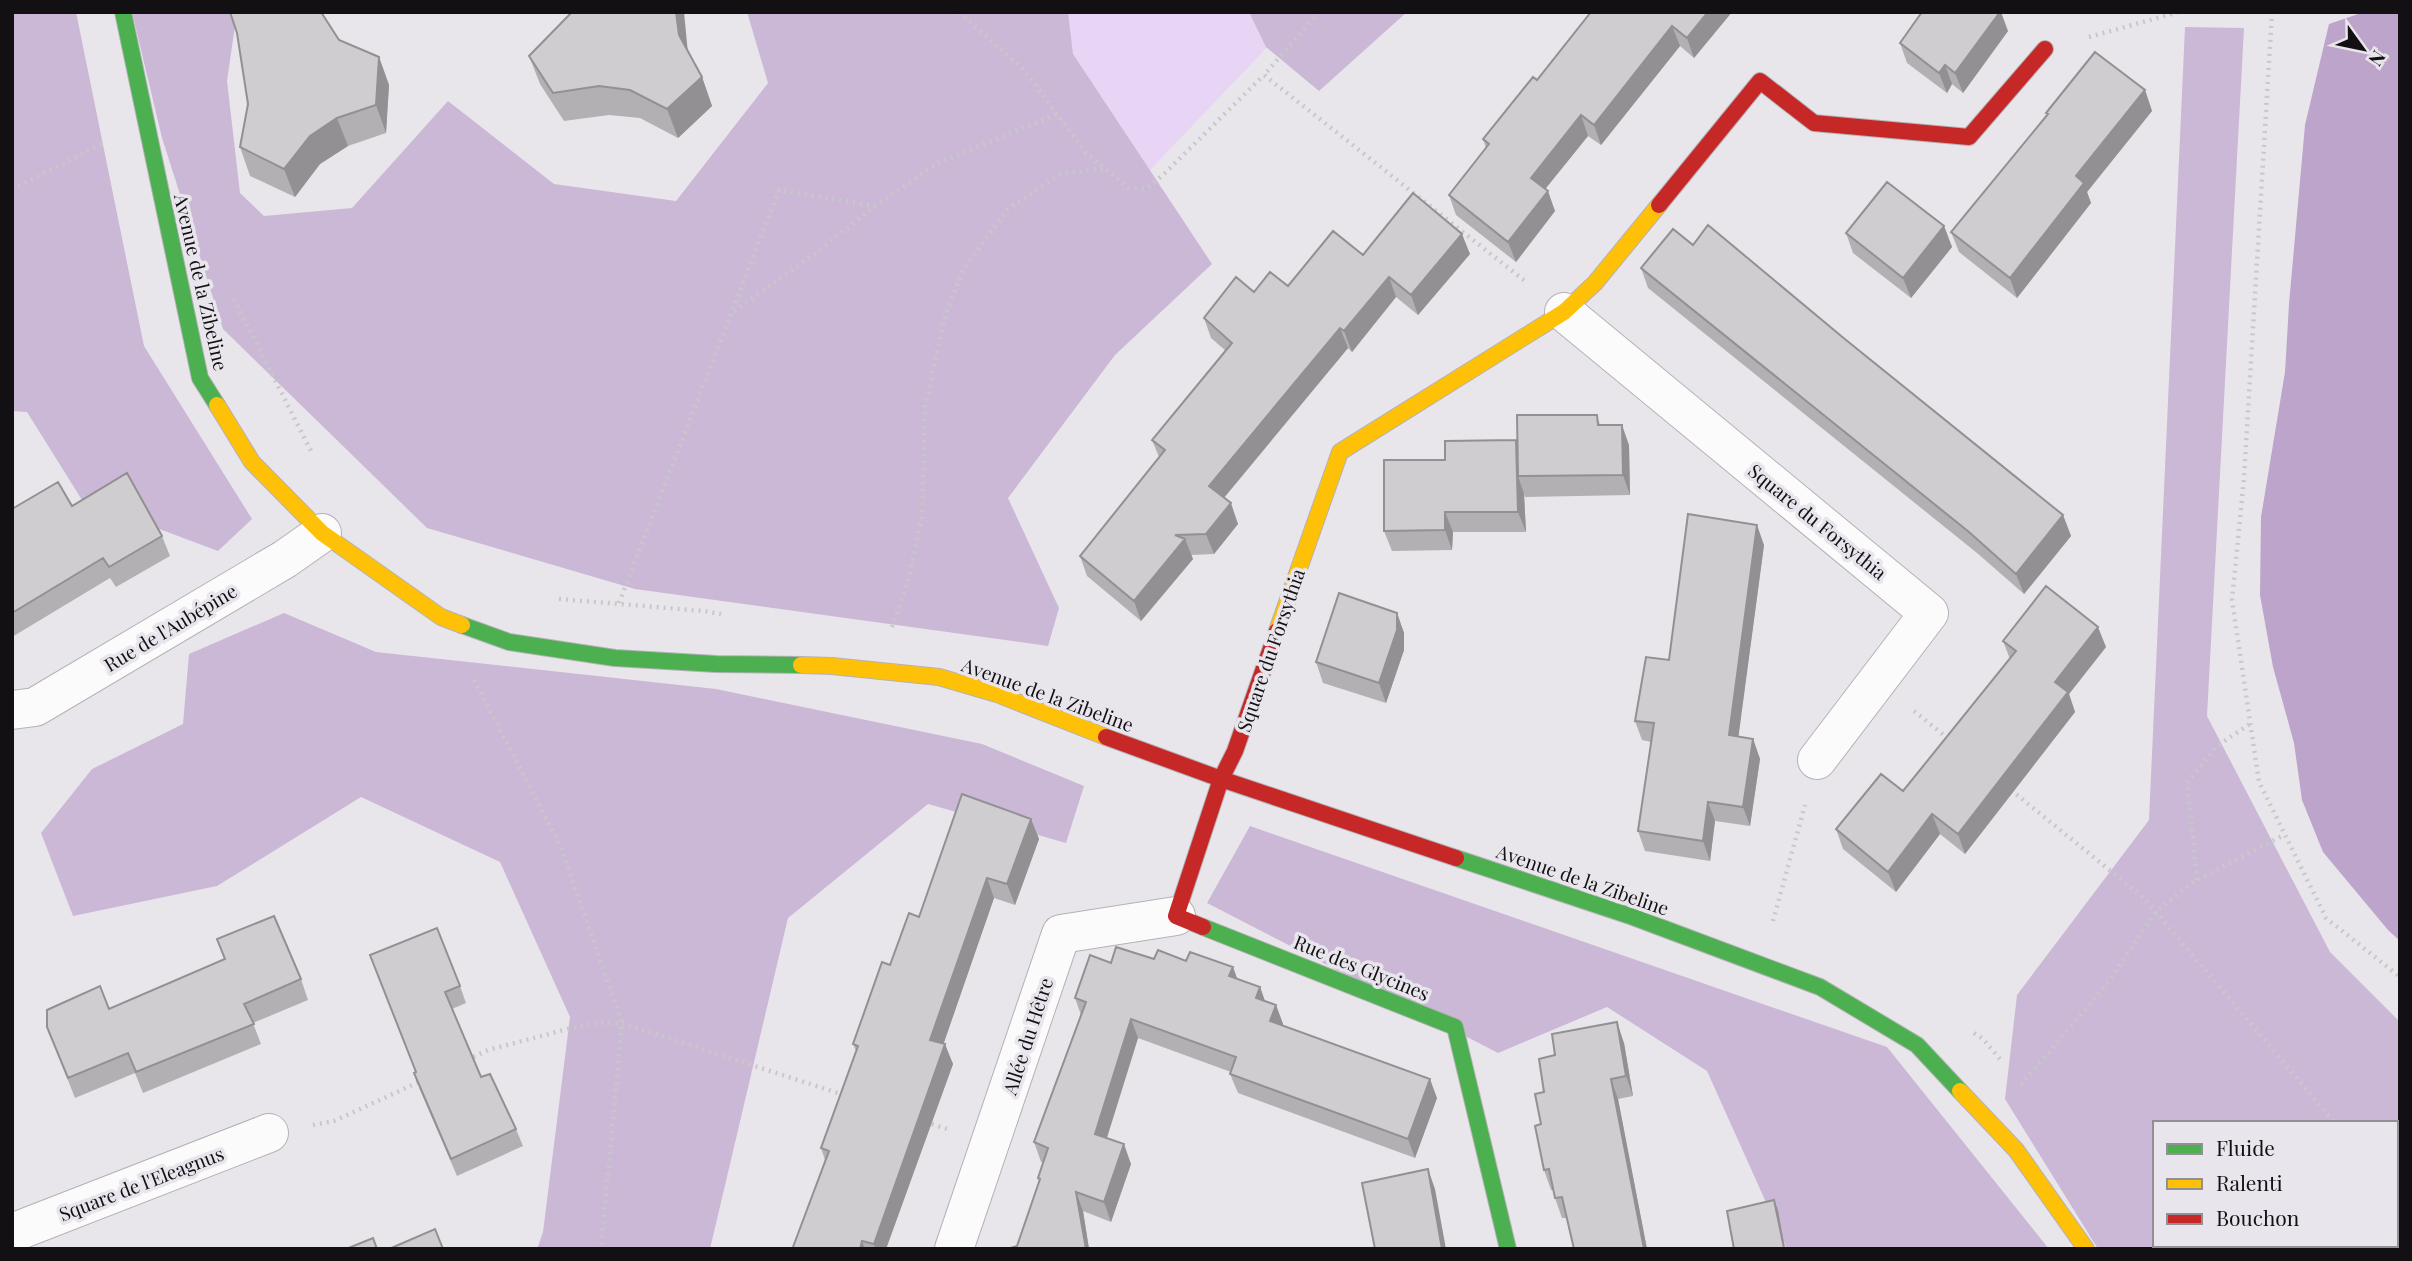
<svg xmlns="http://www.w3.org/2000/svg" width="2412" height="1261" viewBox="0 0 2412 1261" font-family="'Playfair Display',serif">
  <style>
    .green { fill: #e8d4f5 }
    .forest { fill: #cbb8d7; fill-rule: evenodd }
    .water { fill: #bca4ca }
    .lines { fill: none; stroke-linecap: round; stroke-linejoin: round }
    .street-casing { stroke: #b4b2b6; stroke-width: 40 }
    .fast-casing { stroke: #b4b2b6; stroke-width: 18 }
    .slow-casing { stroke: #b4b2b6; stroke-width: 18 }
    .jam-casing { stroke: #b4b2b6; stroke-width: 18 }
    .path { stroke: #c8c8c8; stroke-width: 4.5; stroke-dasharray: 2 5; stroke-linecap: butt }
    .street { stroke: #fcfbfc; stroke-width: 38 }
    .fast { stroke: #4caf50; stroke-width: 16 }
    .slow { stroke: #ffc107; stroke-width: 16 }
    .jam { stroke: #c62828; stroke-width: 16 }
    .wall { fill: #b3b0b4 }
    .shaded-wall { fill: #929092 }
    .building { fill: #d0cdd1; stroke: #929092; stroke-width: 2 }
    .labels { text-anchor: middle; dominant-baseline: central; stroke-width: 7; stroke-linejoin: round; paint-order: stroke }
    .street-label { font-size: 19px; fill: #121013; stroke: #e9e5ec }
  </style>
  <rect width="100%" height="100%" fill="#e9e6eb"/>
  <path class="green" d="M986,12H1301L1150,170Z"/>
  <path class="forest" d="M12,12H76L144,346L252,519L218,551L82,500L27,412L12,411Z
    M132,12H237L227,81L240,193L264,216L352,208L448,101L554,184L676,201L768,83L747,12H1068L1073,54L1212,264L1115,355L1008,498L1059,608L1048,646L635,589L427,528L223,329L162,138Z
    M1249,12H1407L1319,91L1266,47Z
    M2185,27L2244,28L2207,716L2330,952L2400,1022V1249H2098L2005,1099L2017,995L2149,820ZM2155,1123H2396V1245H2155Z
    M284,613L376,652L716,689L982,744L1084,786L1066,843L928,804L788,918L710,1249H537L543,1232L570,1017L500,862L361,797L217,886L73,916L41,833L92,769L183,724L189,654Z
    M1250,826L1887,1047L2049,1249H1787L1707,1071L1607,1007L1498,1053L1207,903Z"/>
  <path class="water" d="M2364,12L2400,13V941L2388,930L2323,852L2302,800L2294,743L2273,667L2260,595L2261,517L2285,372L2289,304L2305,125L2329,24Z"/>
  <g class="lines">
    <defs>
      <path id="street" d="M1564,312L1929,613L1817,760
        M12,710L35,707L285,559L322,533
        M12,1233L269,1133
        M954,1249L1061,934L1176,916"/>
      <path id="fast" d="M123,12L200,378L217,405
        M462,625L509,642L615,658L716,664L801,665
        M1456,858L1633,917L1820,987L1917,1045L1960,1091
        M1203,927L1455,1027L1508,1249"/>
      <path id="slow" d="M217,405L252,462L322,533L441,617L462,625
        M1277,631L1340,452L1564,312L1595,283L1659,205
        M801,665L832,666L939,677L997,694L1106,737
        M1960,1091L2016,1150L2086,1249"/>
      <path id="jam" d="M1659,205L1760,81L1814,123L1969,137L2045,49
        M1106,737L1221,779L1456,858
        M1203,927L1176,916L1221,779L1235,751L1277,631"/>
    </defs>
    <use href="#street" class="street-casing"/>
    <use href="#fast" class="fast-casing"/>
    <use href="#slow" class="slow-casing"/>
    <use href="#jam" class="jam-casing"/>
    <path class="path" d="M959,12L1024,70L1086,153L1129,188L1146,189L1165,173L1264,75
      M1319,12L1264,75L1525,281
      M2272,12L2244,478L2232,600L2259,782L2326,918L2400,977
      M2089,37L2179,12
      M12,189L102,144
      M234,299L311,451
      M734,311L813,255L875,206L938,163L1057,114
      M559,599L704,611L721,614
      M619,603L779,190L875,206
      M892,627L910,574L922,515L925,407L945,316L963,270L1008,209L1060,174L1104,168
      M474,680L561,847L622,1023L601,1249
      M1914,711L1950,740
      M2011,790L2145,899L2335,1123
      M2197,880L2187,783L2217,746L2250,724
      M1773,921L1805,805
      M1974,1033L1983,1039L2000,1059
      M467,1060L488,1050L587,1024L622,1023L844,1095
      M2021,1085L2105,986L2156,912L2193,882L2284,835
      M925,1122L947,1129
      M313,1125L334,1121L421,1081
      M2396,1195L2400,1199"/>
    <use href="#street" class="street"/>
    <use href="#fast" class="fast"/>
    <use href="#slow" class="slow"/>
    <use href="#jam" class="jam"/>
  </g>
  <path class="wall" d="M230,12H323L322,14L339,40L379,57L389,85L386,133L348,146L320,164L295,197L250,176L240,147L248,104L237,33Z
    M1591,12H1732L1694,58L1680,46L1601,145L1588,136L1545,189L1555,211L1516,262L1456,215L1449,195L1486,148L1483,139L1537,80Z
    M2008,31L1963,93L1952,84L1947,93L1907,63L1900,43Z
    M688,52L702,77L712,106L678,138L640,118L609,115L564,121L540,84L529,56Z
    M2145,90L2152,111L2087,192L2091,203L2017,298L1959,252L1951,232L2047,116L2046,113Z
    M1944,226L1952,247L1911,298L1853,253L1846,233Z
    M1693,245L1846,340L2063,515L2071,536L2024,594L1977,553L1648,288L1641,268Z
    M1470,254L1418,315L1396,297L1352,352L1348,348L1224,498L1238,524L1214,554L1191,555L1193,559L1141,621L1087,576L1080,556L1159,457L1152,440L1226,351L1211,338L1204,318L1254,292L1288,286L1363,255Z
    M1597,415L1600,425L1629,445L1630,495L1525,497L1524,494L1526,532H1453L1452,550L1392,551L1384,531L1518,444Z
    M72,506L162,536L170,556L116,587L110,578L12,637V509Z
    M1764,545L1738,737L1753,739L1760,759L1750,826L1715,821L1710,861L1645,851L1638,831L1651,742L1642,740L1635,721L1669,660Z
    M1397,613L1404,633V650L1386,703L1323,683L1316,662Z
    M2003,641L2106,647L2069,694L2075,712L1965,854L1940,834L1896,892L1843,849L1836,829L1903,791L2010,659Z
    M1031,819L1039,839L1015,905L994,898L943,1044L953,1064L886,1249H793V1247L825,1160L821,1148L856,1051L853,1044L890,965L919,917Z
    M217,939L301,979L308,1000L253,1023L261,1044L143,1093L135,1073L75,1098L47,1027L109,1009L224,959Z
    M370,955L460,986L466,1003L452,1009L481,1077L516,1129L523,1146L457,1176L420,1090L414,1073L416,1072Z
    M1154,959L1186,961L1260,987L1265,1001L1276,1005L1283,1024V1026L1437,1098L1415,1158L1238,1093L1230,1074L1231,1072L1138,1038L1107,1138L1131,1164L1111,1222L1083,1211L1089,1249H1007L1017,1246L1039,1181L1038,1178L1043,1162H1041L1034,1142L1081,1015L1075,998L1111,963Z
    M1624,1043L1633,1096L1618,1099L1647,1249H1574L1567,1218H1562L1555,1198L1553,1190H1551L1544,1170L1541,1124L1544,1092Z"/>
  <path class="shaded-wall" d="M676,12H684L689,64L679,35Z
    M1708,12H1732L1694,58L1687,38Z
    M2000,12H2001L2008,31L1963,93L1955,73Z
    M1672,26L1680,46L1601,145L1594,125Z
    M379,57L389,85L386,133L376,105Z
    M1945,65L1952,84L1947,93L1939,73Z
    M702,77L712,106L678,138L667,109Z
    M2145,90L2152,111L2087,192L2091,203L2017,298L2010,278L2076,176Z
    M1581,115L1588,136L1538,198L1531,178Z
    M337,118L348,146L320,164L295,197L284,169L310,136Z
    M1548,191L1555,211L1516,262L1508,242Z
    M1944,226L1952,247L1911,298L1903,278Z
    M1462,234L1470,254L1418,315L1411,295Z
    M1389,277L1396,297L1352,352L1344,331Z
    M1340,328L1348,348L1217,506L1209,486Z
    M1622,425L1629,445L1630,495L1623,475Z
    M1516,440L1523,461L1518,476L1524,494L1526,532L1518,512Z
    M1231,503L1238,524L1214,554L1206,534Z
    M1445,512L1453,532L1452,550L1445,530Z
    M2063,515L2071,536L2024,594L2016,574Z
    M1757,525L1764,545L1736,755L1729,735Z
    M1185,539L1193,559L1141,621L1134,601Z
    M1397,613L1404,633V650L1386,703L1379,683Z
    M2098,627L2106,647L2069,694L2075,712L1965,854L1958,834L2055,682Z
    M1753,739L1760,759L1750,826L1743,807Z
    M1708,802L1715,821L1710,861L1703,841Z
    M1932,814L1940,834L1896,892L1888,872Z
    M1031,819L1039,839L1015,905L1007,884Z
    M987,878L994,898L938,1060L930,1040Z
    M1233,967L1240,986L1229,976Z
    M1260,987L1267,1007L1256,998Z
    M1276,1005L1283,1024L1277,1041L1270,1021Z
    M1131,1019L1138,1038L1102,1153L1095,1134Z
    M1617,1022L1624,1043L1633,1096L1626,1076Z
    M945,1044L953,1064L886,1249H875L874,1244Z
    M1430,1079L1437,1098L1415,1158L1408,1139Z
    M1611,1079L1618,1099L1647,1249H1644Z
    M1124,1144L1131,1164L1111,1222L1104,1202Z
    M1428,1169L1435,1189L1446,1249H1442Z
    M1076,1192L1083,1211L1089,1249H1086Z
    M1774,1200L1778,1210L1785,1249L1784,1248Z
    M862,1241L865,1249H860Z"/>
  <path class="building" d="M230,12H321L339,40L379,57L376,105L337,118L310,136L284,169L240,147L248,104L237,33Z
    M572,12H676L679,35L702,77L667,109L630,90L599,86L553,93L529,56Z
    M1591,12H1708L1687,38L1672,26L1594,125L1581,115L1531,178L1548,191L1508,242L1449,195L1489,144L1483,139L1533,77L1537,80Z
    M1922,12H2000L1955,73L1945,65L1939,73L1900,43Z
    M2095,52L2145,90L2076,176L2084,183L2010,278L1951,232L2048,114L2046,113Z
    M1887,182L1944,226L1903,278L1846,233Z
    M1413,193L1462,234L1411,295L1389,277L1344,331L1340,328L1209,486L1231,503L1206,534L1175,535L1185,539L1134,601L1080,556L1165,450L1152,440L1232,343L1204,318L1236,277L1254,292L1270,272L1288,286L1333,231L1363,255Z
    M1708,225L1846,340L2063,515L2016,574L1969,532L1641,268L1673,229L1693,245Z
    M1517,415H1597L1598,425H1622L1623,475L1518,476Z
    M1516,440L1518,512H1445V530L1384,531V460H1445V441Z
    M127,473L162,536L109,567L103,558L12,613V509L58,482L72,506Z
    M1688,514L1757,525L1729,735L1753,739L1743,807L1708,802L1703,841L1638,831L1654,723L1635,721L1646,657L1669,660Z
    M2046,586L2098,627L2055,682L2068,692L1958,834L1932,814L1888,872L1836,829L1881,774L1903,791L2016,651L2003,641Z
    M1339,593L1397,613V630L1379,683L1316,662Z
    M962,794L1031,819L1007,884L987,878L930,1040L945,1044L874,1244L862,1241L860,1249H796L793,1247L829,1151L821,1148L858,1046L853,1044L882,962L890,965L909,913L919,917Z
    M274,916L301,979L244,1004L254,1024L136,1072L128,1053L68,1078L47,1027V1010L100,986L109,1009L225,959L217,939Z
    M437,928L460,986L445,992L481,1077L490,1074L516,1129L451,1159L414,1073L416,1072L370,955Z
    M1116,947L1154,959L1158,950L1186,961L1190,952L1233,967L1229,976L1260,987L1256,998L1276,1005L1270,1021L1430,1079L1408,1139L1230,1074L1236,1057L1131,1019L1095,1134L1124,1144L1104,1202L1076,1192L1086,1249H1007L1017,1246L1040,1179L1038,1178L1048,1148L1034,1142L1086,1002L1075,998L1090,955L1111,963Z
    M1617,1022L1626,1076L1611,1079L1644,1249H1574L1562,1197L1555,1198L1549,1169L1544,1170L1535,1126L1541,1124L1535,1094L1544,1092L1539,1059L1555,1055L1552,1034Z
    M1428,1169L1442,1249H1375L1362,1183Z
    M1774,1200L1784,1248L1734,1249L1727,1211Z
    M435,1229L443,1249H389Z
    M373,1238L377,1249H346Z"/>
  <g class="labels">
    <g class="street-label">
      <text transform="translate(202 282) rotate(77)">Avenue de la Zibeline</text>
      <text transform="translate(1818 521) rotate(39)">Square du Forsythia</text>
      <text transform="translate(170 627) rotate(-31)">Rue de l'Aubépine</text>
      <text transform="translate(1270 650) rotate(-71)">Square du Forsythia</text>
      <text transform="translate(1048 694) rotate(20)">Avenue de la Zibeline</text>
      <text transform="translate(1583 879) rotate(19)">Avenue de la Zibeline</text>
      <text transform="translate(1362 967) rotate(22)">Rue des Glycines</text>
      <text transform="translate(1027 1036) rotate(-72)">Allée du Hêtre</text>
      <text transform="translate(141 1183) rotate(-21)">Square de l'Eleagnus</text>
    </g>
  </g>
  <rect width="2412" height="1261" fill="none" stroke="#121013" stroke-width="28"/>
  <rect x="2153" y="1121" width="245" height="126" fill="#e9e5ec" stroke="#939095" stroke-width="2"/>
  <rect x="2167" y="1144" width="35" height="10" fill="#4caf50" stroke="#939095" stroke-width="2"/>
  <text x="2216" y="1156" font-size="21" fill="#121013">Fluide</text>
  <rect x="2167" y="1179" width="35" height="10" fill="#ffc107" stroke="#939095" stroke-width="2"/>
  <text x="2216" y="1191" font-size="21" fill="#121013">Ralenti</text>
  <rect x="2167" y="1214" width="35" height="10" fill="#c62828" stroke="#939095" stroke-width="2"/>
  <text x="2216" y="1226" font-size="21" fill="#121013">Bouchon</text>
  <g transform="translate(2363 49) rotate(123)" stroke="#e9e5ec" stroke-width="5" paint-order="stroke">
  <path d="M0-5L12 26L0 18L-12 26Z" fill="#121013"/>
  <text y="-10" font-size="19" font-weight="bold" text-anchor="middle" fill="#121013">N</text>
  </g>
</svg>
